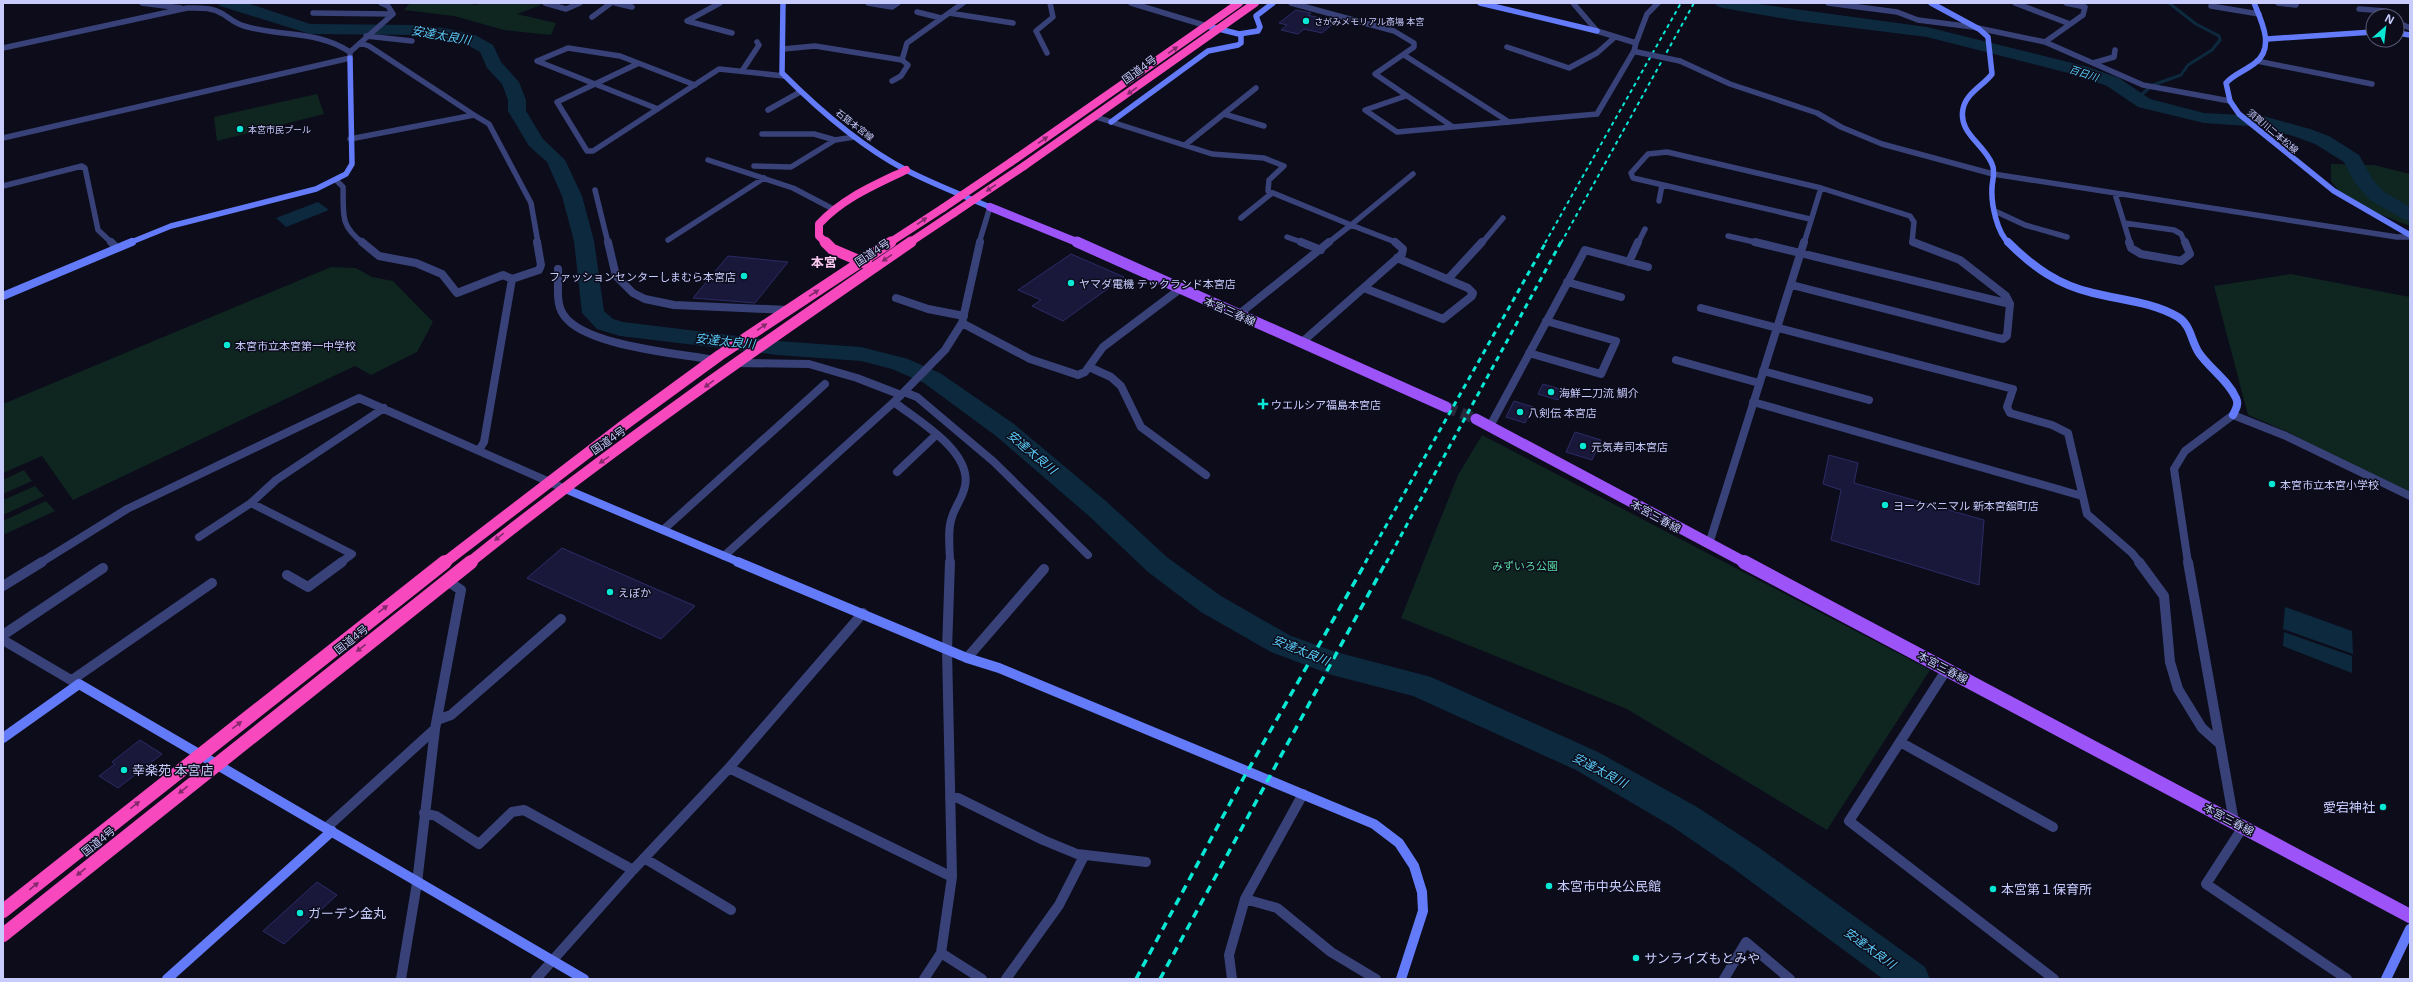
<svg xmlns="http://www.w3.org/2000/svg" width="2413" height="982" viewBox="0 0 2413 982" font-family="'Open Sans','Noto Sans JP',sans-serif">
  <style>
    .green { fill: #0f2520 }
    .water { fill: #0d293e }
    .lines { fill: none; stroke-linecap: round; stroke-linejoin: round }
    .stream { stroke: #0d293e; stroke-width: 3 }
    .river { fill: #0d293e; fill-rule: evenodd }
    .building { fill: #19183b; stroke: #2c2b66 }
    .primary-tunnel { stroke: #28293d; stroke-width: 11; stroke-dasharray: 11 5.5; stroke-linecap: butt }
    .street-far2 { stroke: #384278; stroke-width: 5.5 }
    .street-far1 { stroke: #384278; stroke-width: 8 }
    .street { stroke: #384278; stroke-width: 10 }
    .secondary-far2 { stroke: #637bf9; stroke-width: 5.5 }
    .secondary-far1 { stroke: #637bf9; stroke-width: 8 }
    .secondary { stroke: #637bf9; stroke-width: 10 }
    .primary-far2 { stroke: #9c53f8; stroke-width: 8 }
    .primary-far1 { stroke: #9c53f8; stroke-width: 11 }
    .primary { stroke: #9c53f8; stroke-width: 14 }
    .highway-far2 { stroke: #f848bd; stroke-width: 8 }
    .highway-far1 { stroke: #f848bd; stroke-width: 11 }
    .highway { stroke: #f848bd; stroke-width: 14 }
    .rail-far2 { stroke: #09e8d5; stroke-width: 2; stroke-dasharray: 4 3.5; stroke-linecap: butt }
    .rail-far1 { stroke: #09e8d5; stroke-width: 3; stroke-dasharray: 5.5 4.5; stroke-linecap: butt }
    .rail { stroke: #09e8d5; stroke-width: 3.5; stroke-dasharray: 8 6; stroke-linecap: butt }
    .street-bridge { stroke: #384278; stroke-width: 5.5 }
    .highway-bridge { stroke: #f848bd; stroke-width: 8 }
    .oneway { fill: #822a6c }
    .poi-dot { fill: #09e8d5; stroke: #0c0c1b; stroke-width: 1.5 }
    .labels { text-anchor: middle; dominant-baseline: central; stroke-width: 3; stroke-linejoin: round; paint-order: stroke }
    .far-poi-label { font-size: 9px; fill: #c8ccfd; stroke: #0c0c1b; text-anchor: start }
    .far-street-label { font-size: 9px; fill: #c8ccfd; stroke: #0c0c1b }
    .far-water-label { font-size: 10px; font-style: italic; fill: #5acdf9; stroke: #0c0c1b }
    .street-label { font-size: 11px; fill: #c8ccfd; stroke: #0c0c1b }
    .poi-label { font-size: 11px; fill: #c8ccfd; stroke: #0c0c1b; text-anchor: start }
    .park-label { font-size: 11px; fill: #58d8a1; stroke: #0c0c1b }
    .water-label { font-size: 12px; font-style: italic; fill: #5acdf9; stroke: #0c0c1b }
    .quarter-label { font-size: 13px; font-weight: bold; fill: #fdcaf4; stroke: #0c0c1b }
    .near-poi-label { font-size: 13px; fill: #c8ccfd; stroke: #0c0c1b; text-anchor: start }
  </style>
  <rect width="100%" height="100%" fill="#0c0c1b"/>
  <path class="green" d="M410,3H467L475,5L482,3H538L541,5L517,14L556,23L551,35L504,30L454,16L404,10Z
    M317,94L324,114L217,141L214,117Z
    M2331,164L2374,165L2410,174V226L2348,202L2331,181Z
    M331,267L356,268L372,277L393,281L433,322L417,352L371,375L355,366L73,500L42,456L3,473V404Z
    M2291,274L2410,297V497L2286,431L2248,415L2214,286Z
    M1482,435L1930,670L1827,830L1627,709L1401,618L1458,475Z
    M24,470L32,481L3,494V480Z
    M35,486L44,496L3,515V500Z
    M46,501L55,511L3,535V521Z"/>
  <path class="water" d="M318,202L329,210L286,227L276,218Z
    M2285,607L2352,631L2353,654L2283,629Z
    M2284,632L2352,656V673L2283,646Z"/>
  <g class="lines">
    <path class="stream" d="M2136,99L2153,85L2181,75L2188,65L2212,50L2220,40L2219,36L2196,24L2169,3"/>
    <path class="river" d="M218,3H247L310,24L414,25L444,28L475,35L493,45L501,62L519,82L526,100V111L543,139L565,160L582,196L594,241L604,311L613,319L623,322L778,341L861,347L908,359L940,373L1014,424L1107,502L1168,558L1221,596L1291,636L1336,652L1431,677L1598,752L1697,807L1758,847L1925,967L1930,979H1883L1734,869L1673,827L1576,770L1413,696L1332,675L1271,652L1201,612L1148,572L1089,516L996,436L924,383L892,369L861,361L778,355L620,336L597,329L582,313L574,241L562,196L547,162L529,146L508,111V100L502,84L487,68L480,52L464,43L444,38L414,35L310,34L220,6Z
      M1715,3H1751L1927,27L2088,67L2119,78L2150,99L2204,113L2263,116L2310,129L2329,136L2359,155L2373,180L2384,192L2410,207V221L2403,219L2370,200L2355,183L2344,162L2315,144L2296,137L2262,127L2204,123L2138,107L2107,86L2076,75L1927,37L1798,21L1723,8L1717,6Z"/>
  </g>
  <path class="building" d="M1296,10L1311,13L1308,15L1335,22L1322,33L1304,29L1298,34L1281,30L1287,25L1279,23Z
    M1071,254L1124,277L1063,321L1032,306L1041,300L1018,290Z
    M728,256L788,262L755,303L693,298Z
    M1543,384L1563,390L1558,400L1538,394Z
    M1514,401L1533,407L1525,423L1506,417Z
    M1575,432L1601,440L1592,460L1566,452Z
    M1829,455L1858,463L1854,483L1984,520L1979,585L1831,540L1841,490L1823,484Z
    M562,548L695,606L661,639L527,578Z
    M140,740L162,754L118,788L99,776L115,764L112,762Z
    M317,882L337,895L284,944L263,931Z"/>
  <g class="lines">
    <path class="primary-tunnel" d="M1446,407L1476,419"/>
    <path class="street-far2" d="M142,3L181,8
      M545,3L566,9L580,3
      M615,3L632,7
      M720,3L687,21L732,33
      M868,3L892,7L898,3
      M1131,3L1207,26
      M1291,3L1394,31L1414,43V47L1375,74L1453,127L1597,114L1634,51
      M1573,3L1597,31L1636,43L1634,51L1637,52
      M1828,3L1897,12L1918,20L1973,27L2045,42L2143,85L2230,101
      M2015,3L2070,24
      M2278,3L2296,5
      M2211,6L2259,14
      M2359,9L2386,11L2392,16
      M917,12L941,18
      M313,13L393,14
      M949,13L1013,23
      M592,17L611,3
      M2397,22L2410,28
      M366,36L412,41
      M2045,42L2083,15L2085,7L2066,3
      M360,43L369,46L474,115
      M1636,43L1647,14L1658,3
      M1507,47L1569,68L1597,53L1615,37
      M3,48L187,8C200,8 211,7 223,14C229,18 236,24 244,26C280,37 317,30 350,52
      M783,49L815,46L902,60L907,43L963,3
      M1047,53L1036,31L1053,17L1050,3
      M1404,55L1509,122
      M1680,61L1730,84L1817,113L1841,127L1882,144L1993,174L2397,237H2410
      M2257,61L2372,84
      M2093,63L2114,57L2115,50
      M637,64L557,102L587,151H593L719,69L784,76
      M742,71L759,45L757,42
      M892,81L901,76L908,65L902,60
      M1406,96L1365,110L1397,132L1453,127
      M658,109L537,61L568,48L620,56L695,85
      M768,110L800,92
      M1224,114L1264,126
      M1096,117L1212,154L1264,158L1284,166L1269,180L1268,191L1351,225L1328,243
      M762,134H814L835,140L854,137
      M3,138L350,58V52L393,14L388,6L381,3
      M350,139L474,115L489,124L531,203L538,243
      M1185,145L1256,88
      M708,160L793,188L835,210
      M754,166L791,167L835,140
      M336,180L343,187C344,214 339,225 363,243
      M3,186L82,166L85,168L98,230L112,243
      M1821,188L1910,216L1914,222L1912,242L1914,243
      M595,190L608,243
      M2115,194L2124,223
      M1659,201L1662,185
      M1997,212L2025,225L2067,237
      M1241,218L1272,193
      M2124,223L2174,230L2181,234L2185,243
      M2124,223L2130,243
      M1728,236L1759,243
      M1287,237L1304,243
      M668,240L764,178
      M979,243L990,207
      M1398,243L1351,225L1413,174
      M1482,243L1503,218
      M1638,243L1645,229
      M1804,243L1821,188L1667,152L1648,154L1631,173L1633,178L1810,219"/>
    <path class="street-far1" d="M111,242L117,248
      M362,242L379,256L416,263L442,274L457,293L503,275L512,279
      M608,242L616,276L633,293L645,299L674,305L788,310
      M1301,242L1321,250
      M1755,242L2010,304L2007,336L2003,339L1998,338L1792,285
      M1913,242L1960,260L2006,296L2010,304
      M2129,242L2131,248L2141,254L2181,261L2190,254L2185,242
      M1629,262L1638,242
      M558,269C559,283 555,302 563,314C582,346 678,353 714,360
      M1448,279L1482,242
      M1567,282L1621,297
      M1364,288L1443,319L1472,296L1473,293L1468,288L1397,258
      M896,298L928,309L964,316
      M1701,308L2013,389L2007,407L2010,413L2052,425L2068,433L2087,514L2132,553L2140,563
      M1238,315L1329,242
      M962,323L1030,359L1078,375L1085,372L1103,347L1180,289
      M1301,343L1402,254L1403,249L1395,242
      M1529,353L1601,374L1616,341L1546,321
      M1676,360L1759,383
      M737,363L809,364L857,378L901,395
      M1089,367L1111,377L1121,386L1141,427L1206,475
      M1763,371L1869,400
      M904,392L917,397L994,462L1088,555
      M894,402C918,421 972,451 965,486C963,497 955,507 952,517C947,530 950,549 950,563
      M1753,402L2082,496
      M1490,426L1585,250L1648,267
      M479,450L484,442L512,279L539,270L541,265L537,242
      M897,472L936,435
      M251,503L352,554L340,563
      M663,530L825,384
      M199,537L251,503L276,480L384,408
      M1709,544L1804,242
      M724,556L894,402L945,350L962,323L980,242
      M40,563L127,509L359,398L563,488
      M2188,563L2174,469L2185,451L2233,415L2286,436L2410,496"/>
    <path class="street" d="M2139,562L2164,596L2170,662L2178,689L2202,728L2220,744
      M2188,562L2234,822
      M287,575L308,587L342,562
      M3,586L42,562
      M3,635L103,568
      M3,640L76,683
      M967,658L1044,569
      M1947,669L1849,821L2054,979
      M72,680L212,583
      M437,720L451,715L561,619
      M1900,742L2053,827
      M729,768L952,877
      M950,797L958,798L1043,840L1077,854L1146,862
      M424,813L436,816L479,844L512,812L524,810L633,870
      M2243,827L2206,884L2347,979
      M326,828L435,729
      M644,858L731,910
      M1245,899L1277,908L1331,952L1376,979
      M941,953L982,979
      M401,979L417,883L435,729L461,590L446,580
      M536,979L633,870L729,768L863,613
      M924,979L941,953L952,877L947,650L950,562
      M1006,979L1059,905L1084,856
      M1232,979L1229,955L1245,899L1303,794
      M1724,979L1746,942L1790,979"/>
    <path class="secondary-far2" d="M783,3L782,73C819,110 860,146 906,170C933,184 962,195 990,207
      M1480,3L1597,31
      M1931,3L1979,29L1988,37L1992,74C1983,86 1966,93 1963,109C1958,133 1984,144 1992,164C1996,172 1992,180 1992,188C1991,204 1997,233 2009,243
      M2254,3C2262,22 2275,48 2255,63C2245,71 2234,74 2226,83L2230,101L2239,114L2334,191L2410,235
      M1207,26L1239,34L1258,31L1260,27L1256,16L1273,3
      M2397,33L2410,35
      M2267,39L2373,32
      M1111,122L1208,51L1238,45L1241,43V36
      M129,243L171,226L316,189L346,174L352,164L350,58"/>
    <path class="secondary-far1" d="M2008,242C2033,267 2058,285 2093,293C2121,300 2153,302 2178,317C2191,325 2191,341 2199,353C2210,369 2228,380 2236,398C2239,404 2236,409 2233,415
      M3,296L132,242
      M563,488L741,563"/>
    <path class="secondary" d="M738,562L967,658L999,668L1374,824L1399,843L1414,866L1422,892L1423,911L1401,979
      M3,738L79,684L584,979
      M167,979L332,831
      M2386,979L2410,929"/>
    <path class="primary-far2" d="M990,207L1079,243"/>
    <path class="primary-far1" d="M1077,242L1446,407
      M1476,419L1746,563"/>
    <path class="primary" d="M1744,562L2410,916"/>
    <path class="highway-far2" d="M1011,162L1239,3
      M1024,166L1255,3
      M826,243L819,236V224C843,198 875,185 906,170
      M889,243L943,208
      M909,243L954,213"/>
    <path class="highway-far1" d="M825,242L832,249L867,264
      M444,563L620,428L720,355L891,242
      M469,563C611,449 761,345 911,242"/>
    <path class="highway" d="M3,911L445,562
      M3,935L471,562"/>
    <path class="rail-far2" d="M1545,243L1681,3
      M1561,243L1694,3"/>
    <path class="rail-far1" d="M1365,563L1546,242
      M1386,563L1561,242"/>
    <path class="rail" d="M1136,979L1243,779L1366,562
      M1160,979L1386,562"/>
    <path class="street-bridge" d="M1637,52L1680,61"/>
    <path class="highway-bridge" d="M943,208L1011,162
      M954,213L1024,166"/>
  </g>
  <defs><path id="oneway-solid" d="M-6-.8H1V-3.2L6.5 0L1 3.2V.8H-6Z"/></defs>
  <g class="oneway">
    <use href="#oneway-solid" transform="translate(1173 50) rotate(-35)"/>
    <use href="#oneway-solid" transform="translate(1132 91) rotate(144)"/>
    <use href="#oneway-solid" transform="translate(1043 140) rotate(-34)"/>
    <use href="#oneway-solid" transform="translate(991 188) rotate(146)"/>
    <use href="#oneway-solid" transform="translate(922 221) rotate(-34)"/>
    <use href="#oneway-solid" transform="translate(887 258) rotate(146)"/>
    <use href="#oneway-solid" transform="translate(814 293) rotate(-33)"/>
    <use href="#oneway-solid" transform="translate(762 327) rotate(-34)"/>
    <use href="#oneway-solid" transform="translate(709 384) rotate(144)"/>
    <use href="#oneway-solid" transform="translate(604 460) rotate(146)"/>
    <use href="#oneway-solid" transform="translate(499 537) rotate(141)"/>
    <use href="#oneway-solid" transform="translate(383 609) rotate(-38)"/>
    <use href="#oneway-solid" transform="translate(361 648) rotate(142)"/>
    <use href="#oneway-solid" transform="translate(237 725) rotate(-38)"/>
    <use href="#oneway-solid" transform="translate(183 790) rotate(141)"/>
    <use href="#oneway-solid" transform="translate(135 805) rotate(-38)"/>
    <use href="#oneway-solid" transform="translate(81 872) rotate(141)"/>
    <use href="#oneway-solid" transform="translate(34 886) rotate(-39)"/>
  </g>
  <g class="poi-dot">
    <circle cx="1306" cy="21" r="4"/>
    <circle cx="240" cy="129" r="4"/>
    <circle cx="744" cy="276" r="4"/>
    <circle cx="1071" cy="283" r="4"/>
    <circle cx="227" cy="345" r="4"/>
    <circle cx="1551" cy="392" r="4"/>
    <path d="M1261 398h4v4h4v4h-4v4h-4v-4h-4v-4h4z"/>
    <circle cx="1520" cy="412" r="4"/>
    <circle cx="1583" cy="446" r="4"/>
    <circle cx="2272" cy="484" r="4"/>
    <circle cx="1885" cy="505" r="4"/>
    <circle cx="610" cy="592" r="4"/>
    <circle cx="124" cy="770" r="4"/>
    <circle cx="2383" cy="807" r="4"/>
    <circle cx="1549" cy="886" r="4"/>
    <circle cx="1993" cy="889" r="4"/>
    <circle cx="300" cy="913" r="4"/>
    <circle cx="1636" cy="958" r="4"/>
  </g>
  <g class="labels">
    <g class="far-poi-label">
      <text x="1314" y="21">さがみメモリアル斎場 本宮</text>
      <text x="248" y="129">本宮市民プール</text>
    </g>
    <g class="far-street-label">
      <text transform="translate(855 125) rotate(38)">石筵本宮線</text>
      <text transform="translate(2273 131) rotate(40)">須賀川二本松線</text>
    </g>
    <g class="far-water-label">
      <text transform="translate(2084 73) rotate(18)">百日川</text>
    </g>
    <g class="street-label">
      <text transform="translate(1139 69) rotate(-36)">国道4号</text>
      <text transform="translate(872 252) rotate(-34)">国道4号</text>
      <text transform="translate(1230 311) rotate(24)">本宮三春線</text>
      <text transform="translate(608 440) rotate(-35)">国道4号</text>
      <text transform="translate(1656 516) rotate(29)">本宮三春線</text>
      <text transform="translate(351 639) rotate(-38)">国道4号</text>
      <text transform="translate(1943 667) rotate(28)">本宮三春線</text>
      <text transform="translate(2229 819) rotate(28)">本宮三春線</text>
      <text transform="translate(98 841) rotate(-39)">国道4号</text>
    </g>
    <g class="poi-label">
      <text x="736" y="276" text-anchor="end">ファッションセンターしまむら本宮店</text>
      <text x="1079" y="283">ヤマダ電機 テックランド本宮店</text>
      <text x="235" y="345">本宮市立本宮第一中学校</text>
      <text x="1559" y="392">海鮮二刀流 鯛介</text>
      <text x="1271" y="404">ウエルシア福島本宮店</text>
      <text x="1528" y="412">八剣伝 本宮店</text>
      <text x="1591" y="446">元気寿司本宮店</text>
      <text x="2280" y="484">本宮市立本宮小学校</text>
      <text x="1893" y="505">ヨークベニマル 新本宮舘町店</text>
      <text x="618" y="592">えぽか</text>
    </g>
    <g class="park-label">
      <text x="1525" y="565">みずいろ公園</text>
    </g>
    <g class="water-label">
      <text transform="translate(441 35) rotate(10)">安達太良川</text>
      <text transform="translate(725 341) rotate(6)">安達太良川</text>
      <text transform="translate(1032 452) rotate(40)">安達太良川</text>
      <text transform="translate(1301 650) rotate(22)">安達太良川</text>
      <text transform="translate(1600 770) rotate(28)">安達太良川</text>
      <text transform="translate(1870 948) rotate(36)">安達太良川</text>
    </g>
    <g class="quarter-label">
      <text x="824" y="262">本宮</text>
    </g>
    <g class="near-poi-label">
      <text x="132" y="770">幸楽苑 本宮店</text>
      <text x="2375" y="807" text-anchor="end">愛宕神社</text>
      <text x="1557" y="886">本宮市中央公民館</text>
      <text x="2001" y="889">本宮第１保育所</text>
      <text x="308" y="913">ガーデン金丸</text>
      <text x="1644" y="958">サンライズもとみや</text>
    </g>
  </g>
  <rect width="2413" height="982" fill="none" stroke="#c8ccfd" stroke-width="8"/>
  <g transform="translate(2385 28) rotate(28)"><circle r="19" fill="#0c0c1b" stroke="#575975"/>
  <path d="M0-3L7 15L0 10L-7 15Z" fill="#09e8d5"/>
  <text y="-6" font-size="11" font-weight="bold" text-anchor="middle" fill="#c8ccfd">N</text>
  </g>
</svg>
